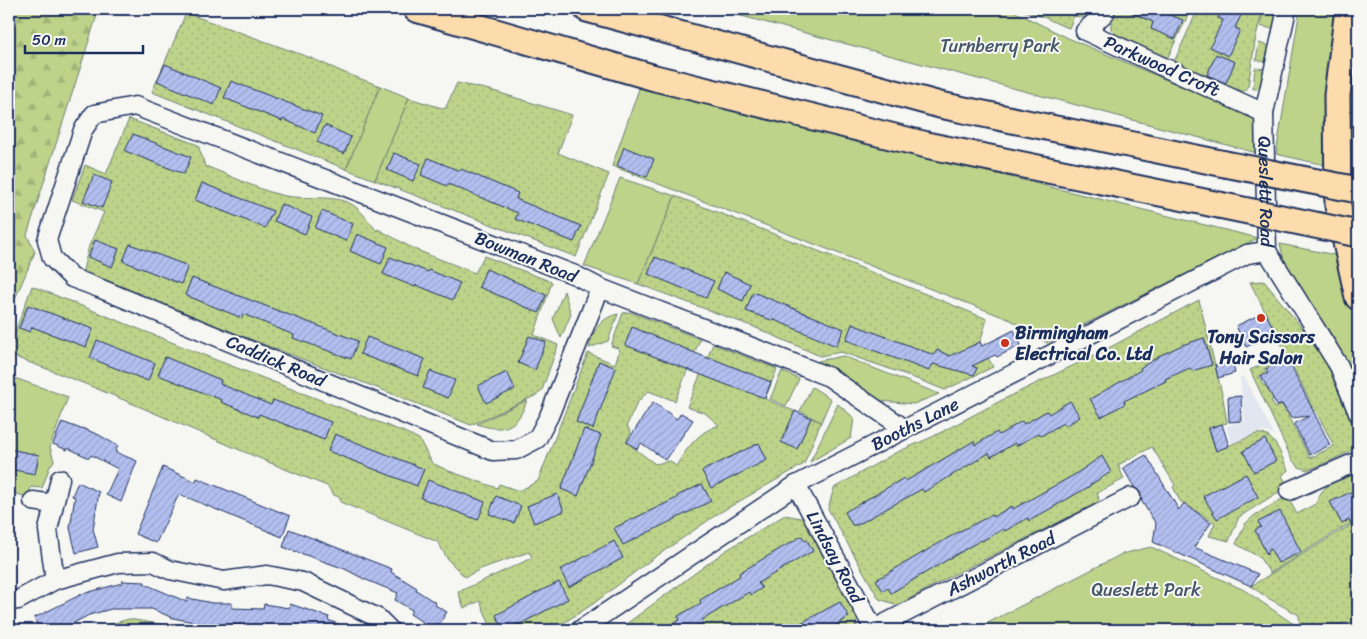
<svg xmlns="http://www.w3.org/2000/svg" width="1367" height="639" viewBox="0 0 1367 639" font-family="Sriracha,sans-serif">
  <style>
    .built { fill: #e2e6f1 }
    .green { fill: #bdd389; stroke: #6c8174 }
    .forest { fill: url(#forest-firs); stroke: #6c8174 }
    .garden { fill: url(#garden-dots); stroke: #6c8174; fill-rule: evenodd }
    .building { fill: url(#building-hatch); stroke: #1b2f5e }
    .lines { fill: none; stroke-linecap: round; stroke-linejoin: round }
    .minor-casing { stroke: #1b2f5e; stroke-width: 21 }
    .highway-casing { stroke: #1b2f5e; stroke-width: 29 }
    .minor { stroke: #f6f6f2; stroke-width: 18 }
    .highway { stroke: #fcdcac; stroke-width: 25 }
    .highway-bridge-casing { stroke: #1b2f5e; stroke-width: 29; stroke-linecap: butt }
    .highway-bridge { stroke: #fcdcac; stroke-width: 25 }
    .poi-dot { fill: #c8321e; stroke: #f6f6f2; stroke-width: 2 }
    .labels { text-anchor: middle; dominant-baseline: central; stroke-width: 4; stroke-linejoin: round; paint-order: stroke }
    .park-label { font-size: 18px; fill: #445869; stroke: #f6f6f2 }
    .street-label { font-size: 18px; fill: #1b2f5e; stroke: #f6f6f2 }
    .poi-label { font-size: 18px; font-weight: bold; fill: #1b2f5e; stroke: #f6f6f2; text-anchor: start }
  </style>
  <defs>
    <pattern id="forest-firs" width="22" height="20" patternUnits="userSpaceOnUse" patternTransform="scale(1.25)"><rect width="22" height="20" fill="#bdd389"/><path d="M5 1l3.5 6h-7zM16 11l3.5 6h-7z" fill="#a2b579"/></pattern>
    <pattern id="garden-dots" width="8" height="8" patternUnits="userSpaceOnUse" patternTransform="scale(1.25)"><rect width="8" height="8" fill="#bdd389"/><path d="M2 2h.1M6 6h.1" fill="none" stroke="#a2b579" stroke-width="1.8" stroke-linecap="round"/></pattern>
    <pattern id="building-hatch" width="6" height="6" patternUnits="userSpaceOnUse" patternTransform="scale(1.25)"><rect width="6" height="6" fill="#b3bfef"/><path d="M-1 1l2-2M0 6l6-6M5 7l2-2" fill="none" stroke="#99a4cf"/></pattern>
  </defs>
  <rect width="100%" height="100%" fill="#f6f6f2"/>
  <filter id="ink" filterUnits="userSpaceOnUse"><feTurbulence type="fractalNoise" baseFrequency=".02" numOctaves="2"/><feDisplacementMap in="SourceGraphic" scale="10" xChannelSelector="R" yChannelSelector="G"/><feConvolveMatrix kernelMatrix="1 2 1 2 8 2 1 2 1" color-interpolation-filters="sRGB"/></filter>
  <g filter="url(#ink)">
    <path class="built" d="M1244,376L1274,435L1263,431L1231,443L1226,426L1245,421L1240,378Z"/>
    <path class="green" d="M715,9H1009L1068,38L1256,118L1257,153Z
      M1300,9H1339L1329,166L1276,154Z
      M1264,10L1276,15L1273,29L1260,26Z
      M1358,11V252L1345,157L1349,80Z
      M1259,43L1272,47L1270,63L1256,60Z
      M1255,68L1269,69L1266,88L1253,89Z
      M380,86L409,98L375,180L346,169Z
      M640,86L1258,238L1047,343L1011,320L612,166Z
      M620,178L675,196L638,284L584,266Z
      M1280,244L1340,256L1358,325V396L1336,341L1286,269Z
      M564,291L571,314L561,338L553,319Z
      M618,314L608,341L589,348C593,331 600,318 618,314Z
      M843,356L939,394L914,404L882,401L818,361Z
      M782,371L799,379L786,406L770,399Z
      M9,376L68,397L50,447L54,461L50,466L42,488L31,487L28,497L9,492Z
      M812,387L831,399L821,422L800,411Z
      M527,400C518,428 503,433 477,424Z
      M838,404L854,418L851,438L810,462Z
      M1151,547L1244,590L1295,625V630H974L1122,554Z
      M129,619L195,630H90Z"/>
    <path class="forest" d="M9,9H99L27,235L35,252L9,313Z"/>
    <path class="garden" d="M1019,9H1097C1089,19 1087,19 1074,16L1069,28C1062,26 1056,23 1050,20C1043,16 1028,13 1019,9Z
      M1112,9H1191L1167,59L1118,37L1111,29V21L1116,11Z
      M1198,9H1263L1256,36L1248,86L1246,90L1239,92L1173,64Z
      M186,13L311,58L345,73L380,86L346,169L152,92Z
      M457,83L490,90L572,115L558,153L609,174L576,257L375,180L409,98L445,109Z
      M129,119L198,145L205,166C231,175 255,189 281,195C305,201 332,193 353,205C362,211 370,223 377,231L378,229L414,249L475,273L484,256L552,282L534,335L558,345L542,390L537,395L471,425C342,373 211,325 82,274L89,246L104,212L72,200L85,165L106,174Z
      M675,196L839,259L987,319L980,342L993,367L945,390L904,374L841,352L820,356L754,327L638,284Z
      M1264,281L1319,349L1326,361L1355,432L1356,443L1349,452L1321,465L1307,470L1299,467L1292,460L1250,370L1280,356L1281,361L1264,369L1266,373L1259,376L1264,386L1272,383L1278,397L1271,400L1275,408L1282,405L1286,412L1310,401L1250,282ZM1313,406L1334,446L1310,458L1288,416Z
      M32,286L216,360L404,432L419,439L432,463L449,471L497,488L499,484L519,491L538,481L588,353L615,364L619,352L618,348L611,346L623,313L630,312L700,339L675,401L648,391L637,403L627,425L631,433L626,442L655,464L670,461L676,466C687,448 698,432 719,425L705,413L687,407L713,344L777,369L765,399L821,422L804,464L719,513L648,562L593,604L565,622L547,630H492L480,601L464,608L458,592L532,558L529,552L483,568L465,577L448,560L438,542L340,502L341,498L334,495L327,486C220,444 117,393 9,355V349Z
      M1199,300L1223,398L1227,423L1208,428L1216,451L1256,434C1275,431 1281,456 1288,470L1282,476L1288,486L1239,517L1229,541L1209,536L1215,523L1180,501L1173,487L1175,485L1152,447L1118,465L1124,479L1097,493L1099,499L1097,503L951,576L898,605L879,599L828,509L834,488L895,453L932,437L1002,400L1099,353Z
      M1358,473V519L1342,528L1270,573L1259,557L1236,544L1245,524L1255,515L1287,496L1297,514L1317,503C1321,482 1340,481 1358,473Z
      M785,515L806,519L859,612L855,630H618L725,551Z
      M1352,524L1357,533L1358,532V622L1300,629L1299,615L1266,597L1251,586Z"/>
    <path class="building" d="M1123,9H1154L1183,20L1175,39L1151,29L1153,22Z
      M1222,9H1244L1235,28L1240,30L1228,56L1210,47L1223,20L1218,18Z
      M1216,54L1235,62L1226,83L1207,75Z
      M165,64L221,88L214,105L157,81Z
      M231,81L322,116L315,133L283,119L282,121L224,98Z
      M325,125L351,137L344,154L317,142Z
      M133,134L191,157L184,174L125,151Z
      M624,147L654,159L647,177L617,166Z
      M394,153L421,164L413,181L387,170Z
      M428,158L460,171L461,169L518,193L516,199L581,226L574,242L515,219L518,213L448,184L447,186L421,175Z
      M94,175L112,182L102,208L83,201Z
      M202,183L273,211L265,228L195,200Z
      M281,204L312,217L305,234L274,221Z
      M322,211L353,224L346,241L315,228Z
      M357,234L388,247L381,264L350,251Z
      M95,240L119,249L112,267L88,257Z
      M130,244L188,266L181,284L123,261Z
      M390,257L428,272L429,270L460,283L453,300L416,285L415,287L383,274Z
      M655,257L714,281L706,298L648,274Z
      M486,269L546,295L539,313L479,287Z
      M724,272L750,284L743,301L717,289Z
      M192,278L358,341L351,359L293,338L294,335L243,314L242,318L185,295Z
      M753,292L844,329L836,346L772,319L771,320L746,311Z
      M28,305L93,329L86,347L32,327L30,332L19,328Z
      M1265,312L1276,333L1246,347L1236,326Z
      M852,324L934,355L937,350L950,356L980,342L982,346L1014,330L1021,345L997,357L995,355L972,366L977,368L974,375L933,364L929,371L846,340Z
      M632,327L710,359L711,358L771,382L765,398L727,385L625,345Z
      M529,336L546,342L535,370L518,363Z
      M367,337L425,359L418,376L360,354Z
      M1204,338L1212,365L1192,371L1190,368L1165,379L1166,381L1124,401L1125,404L1101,417L1090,399L1141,370L1140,368L1161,355L1182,345Z
      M97,340L155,363L148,381L90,358Z
      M165,357L221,380L220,384L271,405L273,400L331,422L324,440L259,414L258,417L221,402L222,400L158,375Z
      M1287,358L1330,445L1310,455L1294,424L1309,416L1291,418L1282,404L1277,406L1261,376L1268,373L1266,369Z
      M599,361L616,368L593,429L576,422Z
      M1232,361L1235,373L1218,378L1215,365Z
      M430,371L455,380L448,398L423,388Z
      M507,372L515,389L486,403L478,386Z
      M1241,396L1242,421L1229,422L1228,397Z
      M1070,401L1080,417L1065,426L1063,423L1041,436L1039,433L1016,446L1015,443L991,457L989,453L924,492L922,489L857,525H852L845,512L904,478L906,481L974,441L975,445L997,432L999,435L1022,421L1024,424L1047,411L1049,414Z
      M653,402L677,419L681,413L693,420L666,460L641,443L637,449L627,442Z
      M795,411L811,418L797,449L781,442Z
      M62,422L81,429L82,428L99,435L118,446L115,452L137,461L121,502L106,495L118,469L91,455L89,458L68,448L67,450L53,444Z
      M1222,424L1229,446L1216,451L1209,428Z
      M584,429L601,435L578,496L561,489Z
      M335,434L424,469L417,486L328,451Z
      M1265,439L1276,461L1254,472L1243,451Z
      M759,443L767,460L711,488L702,471Z
      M9,449L39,455L35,474L9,469Z
      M1146,455L1179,510L1184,503L1211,523L1194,547L1258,574L1251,586L1153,542L1156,524L1142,502L1140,492L1134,487L1123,468Z
      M1102,456L1111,472L1090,485V486L1029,521L1028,518L1005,531L1004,529L982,541L981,540L891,593L888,588L883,591L876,580L960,531L992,515L993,517L1012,506L1013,509L1074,475Z
      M163,467L196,482L197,478L290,516L282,537L179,494L156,543L135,534Z
      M1246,474L1258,497L1217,519L1203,496Z
      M428,480L485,502L478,520L421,498Z
      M78,482L99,492L93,529L98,547L76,553L70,528L75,497L72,496Z
      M702,484L711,501L623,545L614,528L677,498V496Z
      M1353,491L1358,501V536L1349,520L1342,524L1330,502Z
      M557,494L564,511L534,523L527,506Z
      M496,496L521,506L514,523L489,514Z
      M1280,511L1301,552L1278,563L1270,548L1267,555L1255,530L1261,527L1258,522Z
      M289,529L392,569L391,572L417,588L416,590L436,603L435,605L447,612L435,630L410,614L412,610L395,600L398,593L364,579L345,569L283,547Z
      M802,536L805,541L807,540L813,551L758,583L762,588L751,595L749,592L702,620L703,623L690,630H662L680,620L678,616L701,603L700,600L740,576L739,573Z
      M614,541L623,558L569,587L560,570Z
      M122,581L145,582V584L187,602L188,598L212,603H232V608L263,609L264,604L289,608L290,604L329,617L328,620L353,630H301L280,624L279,630L236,625H209L173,618L152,609H111L89,615L60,630H40L34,618L82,594L122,583Z
      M559,582L568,599L522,623L504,630L496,615L534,595V594Z
      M840,602L849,617L827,630H788Z"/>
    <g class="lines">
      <defs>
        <g id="minor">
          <path id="s1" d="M1287,9L1264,113L1267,251L1339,366L1358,413"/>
          <path d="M1105,13L1085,31L1264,113"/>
          <path d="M600,288L549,416L537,439L516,450L493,451L99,288L72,278L52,258L47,240L83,130L94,114L135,106L575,275L600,288L829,377L905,429"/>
          <path d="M796,485L874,629"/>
          <path d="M1289,491L1358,461"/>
          <path d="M33,501L53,504"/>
          <path d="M55,580L48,530L60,479"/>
          <path d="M9,601L18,600L55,580L118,563L153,562L170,570L224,581L267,575L303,582L378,618L390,630"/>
          <path d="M580,630L796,485L1247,254L1267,251"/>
          <path d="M872,630L1131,497"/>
        </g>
        <path id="highway" d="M416,9L655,78L931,146L1219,205
          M587,9L940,105L1225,164
          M1348,9L1337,95L1338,206L1358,297"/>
      </defs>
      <use href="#minor" class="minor-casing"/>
      <use href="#highway" class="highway-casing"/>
      <use href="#minor" class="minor"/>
      <use href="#highway" class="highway"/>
      <defs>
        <path id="highway-bridge" d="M1225,164L1358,190
          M1219,205L1358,234"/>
      </defs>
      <use href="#highway-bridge" class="highway-bridge-casing"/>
      <use href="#highway-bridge" class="highway-bridge"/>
    </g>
  </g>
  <g class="poi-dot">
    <circle cx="1261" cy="318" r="5"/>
    <circle cx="1005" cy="343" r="5"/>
  </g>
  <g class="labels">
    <g class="park-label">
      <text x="1000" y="46">Turnberry Park</text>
      <text x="1146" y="590">Queslett Park</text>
    </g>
    <g class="street-label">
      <text transform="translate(1162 66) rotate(24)">Parkwood Croft</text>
      <text stroke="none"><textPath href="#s1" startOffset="185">Queslett Road</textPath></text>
      <text transform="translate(526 257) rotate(22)">Bowman Road</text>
      <text transform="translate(276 361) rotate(23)">Caddick Road</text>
      <text transform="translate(915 424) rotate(-27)">Booths Lane</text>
      <text transform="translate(835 557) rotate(62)">Lindsay Road</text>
      <text transform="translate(1001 564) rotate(-27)">Ashworth Road</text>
    </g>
    <g class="poi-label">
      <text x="1015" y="333">Birmingham<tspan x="1015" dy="21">Electrical Co. Ltd</tspan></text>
      <text x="1261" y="337" text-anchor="middle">Tony Scissors<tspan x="1261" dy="21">Hair Salon</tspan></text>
    </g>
  </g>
  <rect width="1367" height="639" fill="none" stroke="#f6f6f2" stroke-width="30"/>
  <rect x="15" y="15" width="1337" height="609" fill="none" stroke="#1b2f5e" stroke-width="2" filter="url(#ink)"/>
  <path d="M25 45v8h118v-8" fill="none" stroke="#1b2f5e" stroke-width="2.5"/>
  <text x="32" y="45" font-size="15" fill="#1b2f5e" stroke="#f6f6f2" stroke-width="4" paint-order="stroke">50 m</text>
</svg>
